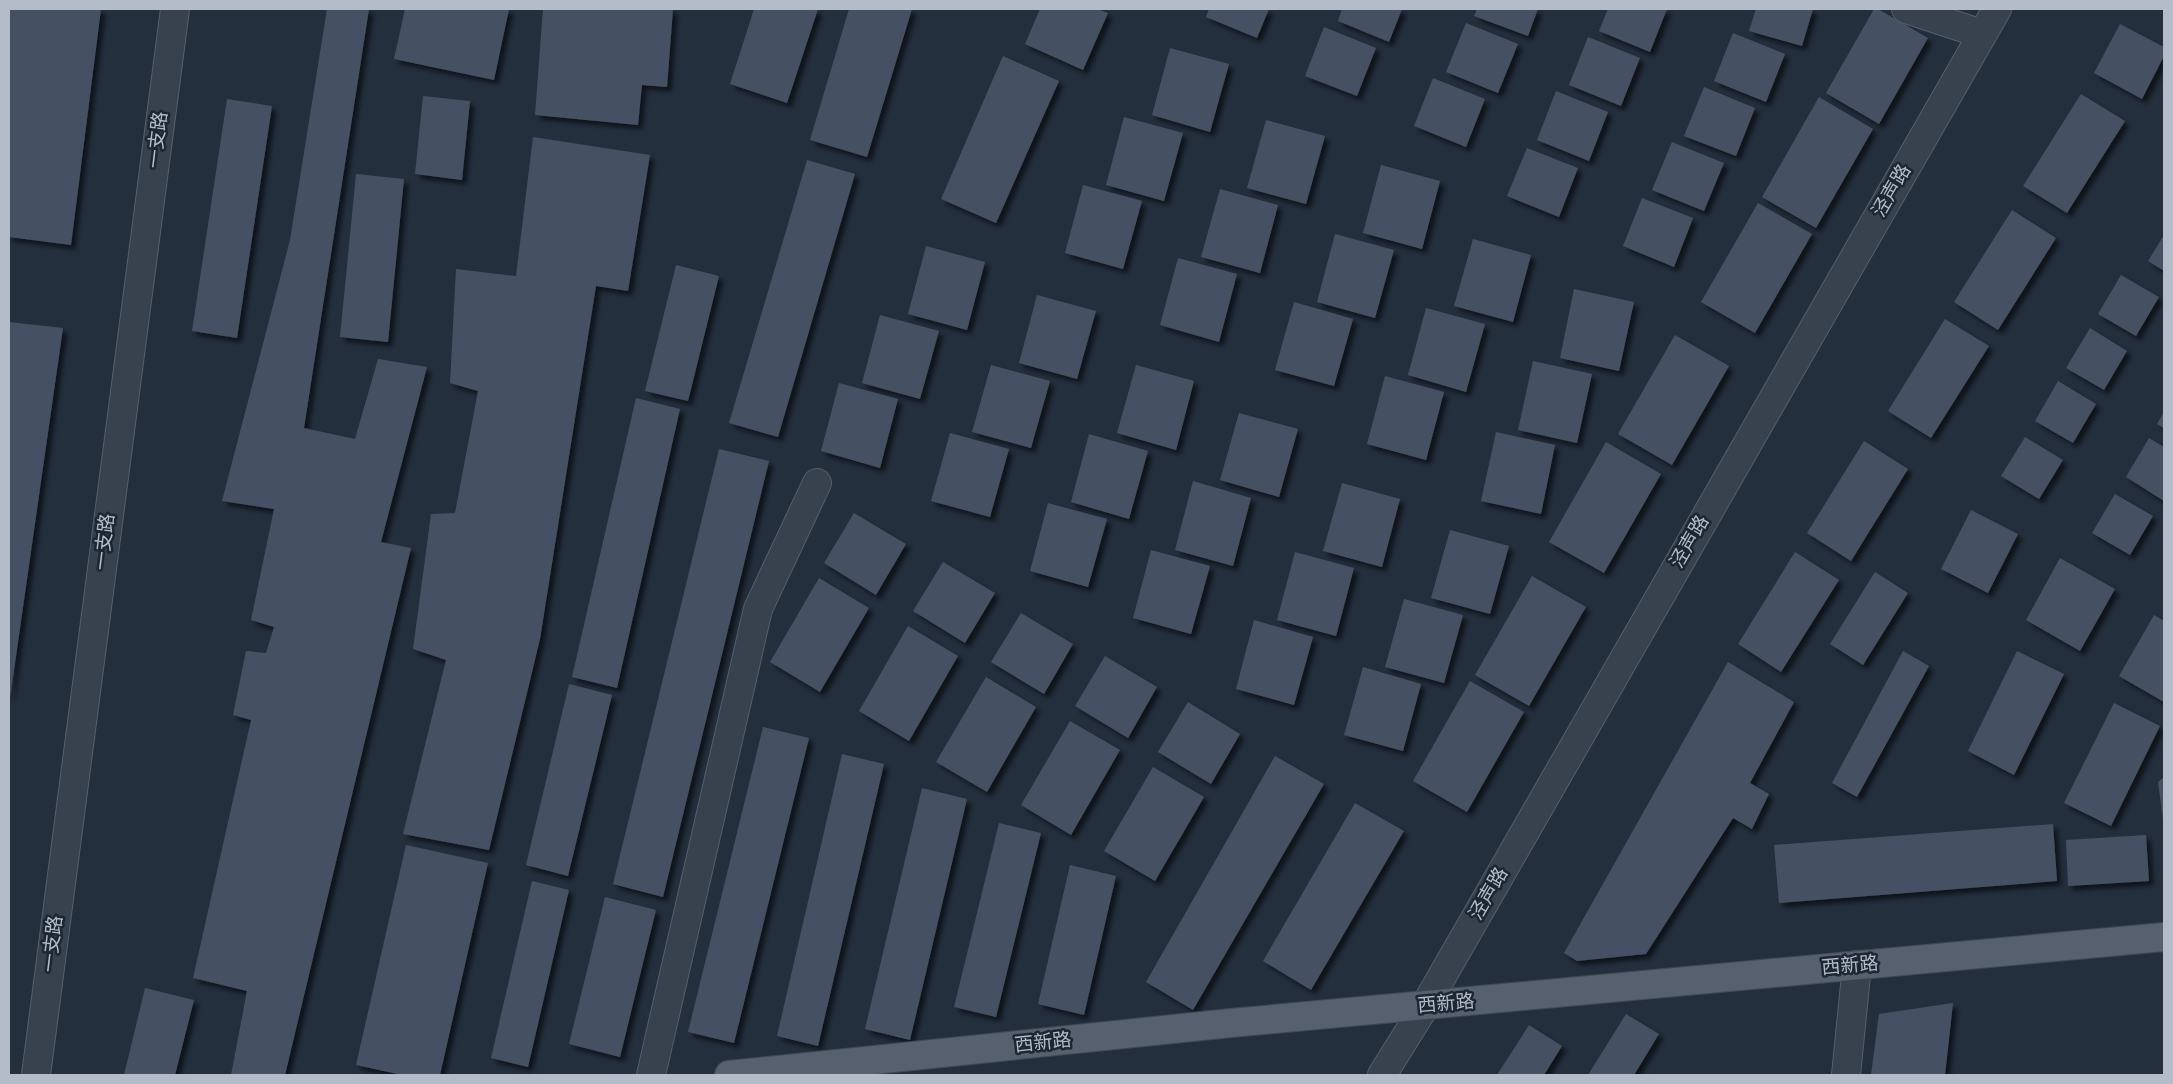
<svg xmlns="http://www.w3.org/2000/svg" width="2173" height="1084" viewBox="0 0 2173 1084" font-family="'Alegreya Sans','Noto Sans SC',sans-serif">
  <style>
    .building { fill: #455162; filter: url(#shadow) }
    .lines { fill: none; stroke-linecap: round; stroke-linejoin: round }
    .minor-casing { stroke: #565f6c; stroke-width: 30 }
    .major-casing { stroke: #414a57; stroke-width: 30 }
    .minor { stroke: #38414e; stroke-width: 28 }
    .major { stroke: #56606e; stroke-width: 28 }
    .labels { text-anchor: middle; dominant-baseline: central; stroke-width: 5; stroke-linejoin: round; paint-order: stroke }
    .street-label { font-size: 19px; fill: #b4bcc9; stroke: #1d2633 }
  </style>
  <defs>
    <filter id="shadow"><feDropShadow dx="4.5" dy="4.5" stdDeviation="2.5" flood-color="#0009"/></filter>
  </defs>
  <rect width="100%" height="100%" fill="#242f3e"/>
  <path class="building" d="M9,9H101L71,245L9,237Z
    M327,9H369L304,428L355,439L378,359L427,367L381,542L411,548L285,1075H231L247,991L193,978L251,720L233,715L246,651L266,653L274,627L251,620L274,509L222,501L290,240Z
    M405,9H509L494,80L394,59Z
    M543,9H673L667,87L642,85L638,125L535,115Z
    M754,9H818L787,103L730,84Z
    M849,9H912L867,157L810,140Z
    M1040,9H1097L1108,13L1083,70L1025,44Z
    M1209,9H1269L1257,38L1206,17Z
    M1342,9H1402L1389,42L1338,21Z
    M1477,9H1538L1528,36L1474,16Z
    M1608,9H1667L1650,52L1599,31Z
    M1756,9H1813L1802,46L1749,31Z
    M1874,9H1878L1928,38L1879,124L1826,93Z
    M1466,23L1518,44L1498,93L1446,72Z
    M2120,24L2164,47V56L2142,99L2094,73Z
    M1324,27L1376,48L1357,96L1305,76Z
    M1733,33L1785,54L1766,102L1714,81Z
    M1588,37L1640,58L1621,106L1569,85Z
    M1170,48L1229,64L1210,132L1152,115Z
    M1003,56L1059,81L996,223L941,199Z
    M1433,78L1485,99L1466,147L1414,126Z
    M1704,87L1755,108L1736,156L1684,136Z
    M1556,91L1608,112L1589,161L1537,140Z
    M2081,94L2125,121L2067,213L2023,186Z
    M423,96L470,101L462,180L415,174Z
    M1819,97L1873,129L1816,228L1762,197Z
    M227,99L272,106L237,338L192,331Z
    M1124,117L1183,133L1164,201L1106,185Z
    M1266,120L1325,136L1306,204L1247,188Z
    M533,137L650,155L628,291L596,286L540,639L489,850L403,834L446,660L413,649L431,514L455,513L478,391L450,383L456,269L516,276Z
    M1672,142L1724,163L1704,211L1652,190Z
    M1527,148L1578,168L1559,217L1507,196Z
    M807,160L855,174L778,437L729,423Z
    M1381,165L1440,181L1422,249L1363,233Z
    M356,174L404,179L388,342L340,337Z
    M1083,185L1142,201L1123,269L1065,253Z
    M1220,189L1278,205L1260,273L1201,257Z
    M1642,198L1693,218L1674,267L1623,246Z
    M1758,203L1812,234L1755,333L1701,302Z
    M2012,210L2056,238L1998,330L1954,302Z
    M1335,234L1394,250L1375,318L1317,302Z
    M2164,235V271L2148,261Z
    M1473,239L1531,255L1513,322L1454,306Z
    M926,246L985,262L967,330L908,314Z
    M1178,258L1237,274L1219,342L1160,325Z
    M676,265L719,276L688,401L645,391Z
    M2121,275L2159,297L2136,336L2098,314Z
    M1574,289L1634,302L1619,371L1560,358Z
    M1037,295L1096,311L1077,379L1019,363Z
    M1294,302L1353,319L1334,386L1275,370Z
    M1426,308L1485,324L1466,392L1408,375Z
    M880,315L939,331L920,399L862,383Z
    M1945,319L1989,346L1931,438L1888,411Z
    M9,322L63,328L10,698L9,697Z
    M2090,328L2127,351L2104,390L2066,368Z
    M1675,335L1729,366L1672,465L1618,434Z
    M1533,361L1592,374L1577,443L1518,430Z
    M991,365L1050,381L1031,448L972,432Z
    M1136,365L1194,381L1176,450L1117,433Z
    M1385,376L1444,392L1426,460L1367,444Z
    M2058,381L2096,404L2073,443L2035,421Z
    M839,383L898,399L880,468L821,451Z
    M636,398L680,409L617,688L572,677Z
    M2164,412V428L2157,424Z
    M1239,413L1298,429L1279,497L1220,480Z
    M1496,432L1555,445L1541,514L1481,501Z
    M950,433L1009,449L990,517L931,501Z
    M1089,434L1148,451L1129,519L1071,502Z
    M2025,437L2063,460L2039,499L2001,476Z
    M2149,438L2164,447V501L2126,477Z
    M1864,441L1908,469L1851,561L1807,533Z
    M1606,442L1661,474L1604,573L1549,542Z
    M719,449L769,461L663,897L613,884Z
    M1193,481L1251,498L1233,566L1175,550Z
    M1342,483L1400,499L1382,567L1323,551Z
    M2115,494L2153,516L2130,555L2092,533Z
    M1048,503L1107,519L1088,587L1030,571Z
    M1971,510L2018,534L1988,593L1941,569Z
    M854,513L906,544L876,595L824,563Z
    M1450,530L1509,546L1490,614L1431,598Z
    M1151,550L1210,566L1191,634L1133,618Z
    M1295,552L1354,568L1336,636L1277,620Z
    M1795,552L1839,580L1781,672L1738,644Z
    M2060,558L2115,589L2080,651L2026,620Z
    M943,562L995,593L965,643L913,611Z
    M1875,572L1908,593L1863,665L1830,644Z
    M1532,576L1586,607L1529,706L1475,675Z
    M819,578L869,608L820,692L770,662Z
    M1404,599L1463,615L1444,683L1385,667Z
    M1021,613L1073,644L1044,694L991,662Z
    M2154,615L2164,621V702L2119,676Z
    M1254,620L1313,637L1294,705L1236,689Z
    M908,626L958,656L909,741L859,711Z
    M1903,651L1929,666L1857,797L1832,783Z
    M2017,651L2064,674L2014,775L1968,751Z
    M1105,656L1157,687L1128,738L1075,706Z
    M1728,662L1794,702L1750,783L1769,794L1752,829L1733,818L1646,954L1577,961L1564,953Z
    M1363,667L1421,684L1403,751L1344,735Z
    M986,677L1036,707L987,792L936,762Z
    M1470,681L1524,712L1467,812L1413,781Z
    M569,684L612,695L568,876L526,865Z
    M1188,702L1240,734L1211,784L1158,752Z
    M2114,703L2160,726L2111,826L2064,803Z
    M1070,721L1120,750L1071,835L1021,805Z
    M763,727L809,738L734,1043L688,1032Z
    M842,754L884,764L818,1046L777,1036Z
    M1275,756L1324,784L1193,1010L1146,982Z
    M1153,767L1204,797L1155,881L1104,851Z
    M2164,777V819H2163L2158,782Z
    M922,788L967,799L910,1040L865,1029Z
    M1355,803L1404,831L1311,990L1263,961Z
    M999,823L1041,833L996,1017L954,1007Z
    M2053,824L2057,881L1779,903L1774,845Z
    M2146,835L2149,881L2068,886L2066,840Z
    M406,845L488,863L440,1075H402L356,1065Z
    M1070,865L1116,876L1084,1015L1038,1004Z
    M532,881L569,890L528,1067L491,1058Z
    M605,897L656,910L620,1057L569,1044Z
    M145,988L194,1000L175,1075H124Z
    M1953,1003L1945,1075H1871L1879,1014Z
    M1626,1014L1659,1034L1634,1075H1588Z
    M1529,1025L1562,1046L1544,1075H1497Z"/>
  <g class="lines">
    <defs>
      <path id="minor" d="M1906,9L1982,34
        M36,1075L175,9
        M651,1075L758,609L817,483
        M1382,1075L1425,1006L1997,9
        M1846,1075L1857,965"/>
      <path id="major" d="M729,1075L1231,1023L2164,937"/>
    </defs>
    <use href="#minor" class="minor-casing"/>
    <use href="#major" class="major-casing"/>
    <use href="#minor" class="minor"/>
    <use href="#major" class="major"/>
  </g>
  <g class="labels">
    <g class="street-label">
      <text transform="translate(158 140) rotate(-83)">一支路</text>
      <text transform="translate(1892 191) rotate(-60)">泾声路</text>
      <text transform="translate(105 542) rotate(-83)">一支路</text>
      <text transform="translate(1690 542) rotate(-60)">泾声路</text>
      <text transform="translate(1489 894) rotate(-60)">泾声路</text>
      <text transform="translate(53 944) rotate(-83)">一支路</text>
      <text transform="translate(1850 966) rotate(-5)">西新路</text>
      <text transform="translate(1446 1004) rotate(-5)">西新路</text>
      <text transform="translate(1043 1043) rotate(-6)">西新路</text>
    </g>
  </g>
  <rect width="2173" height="1084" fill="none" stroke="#b4bcc9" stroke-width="20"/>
</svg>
